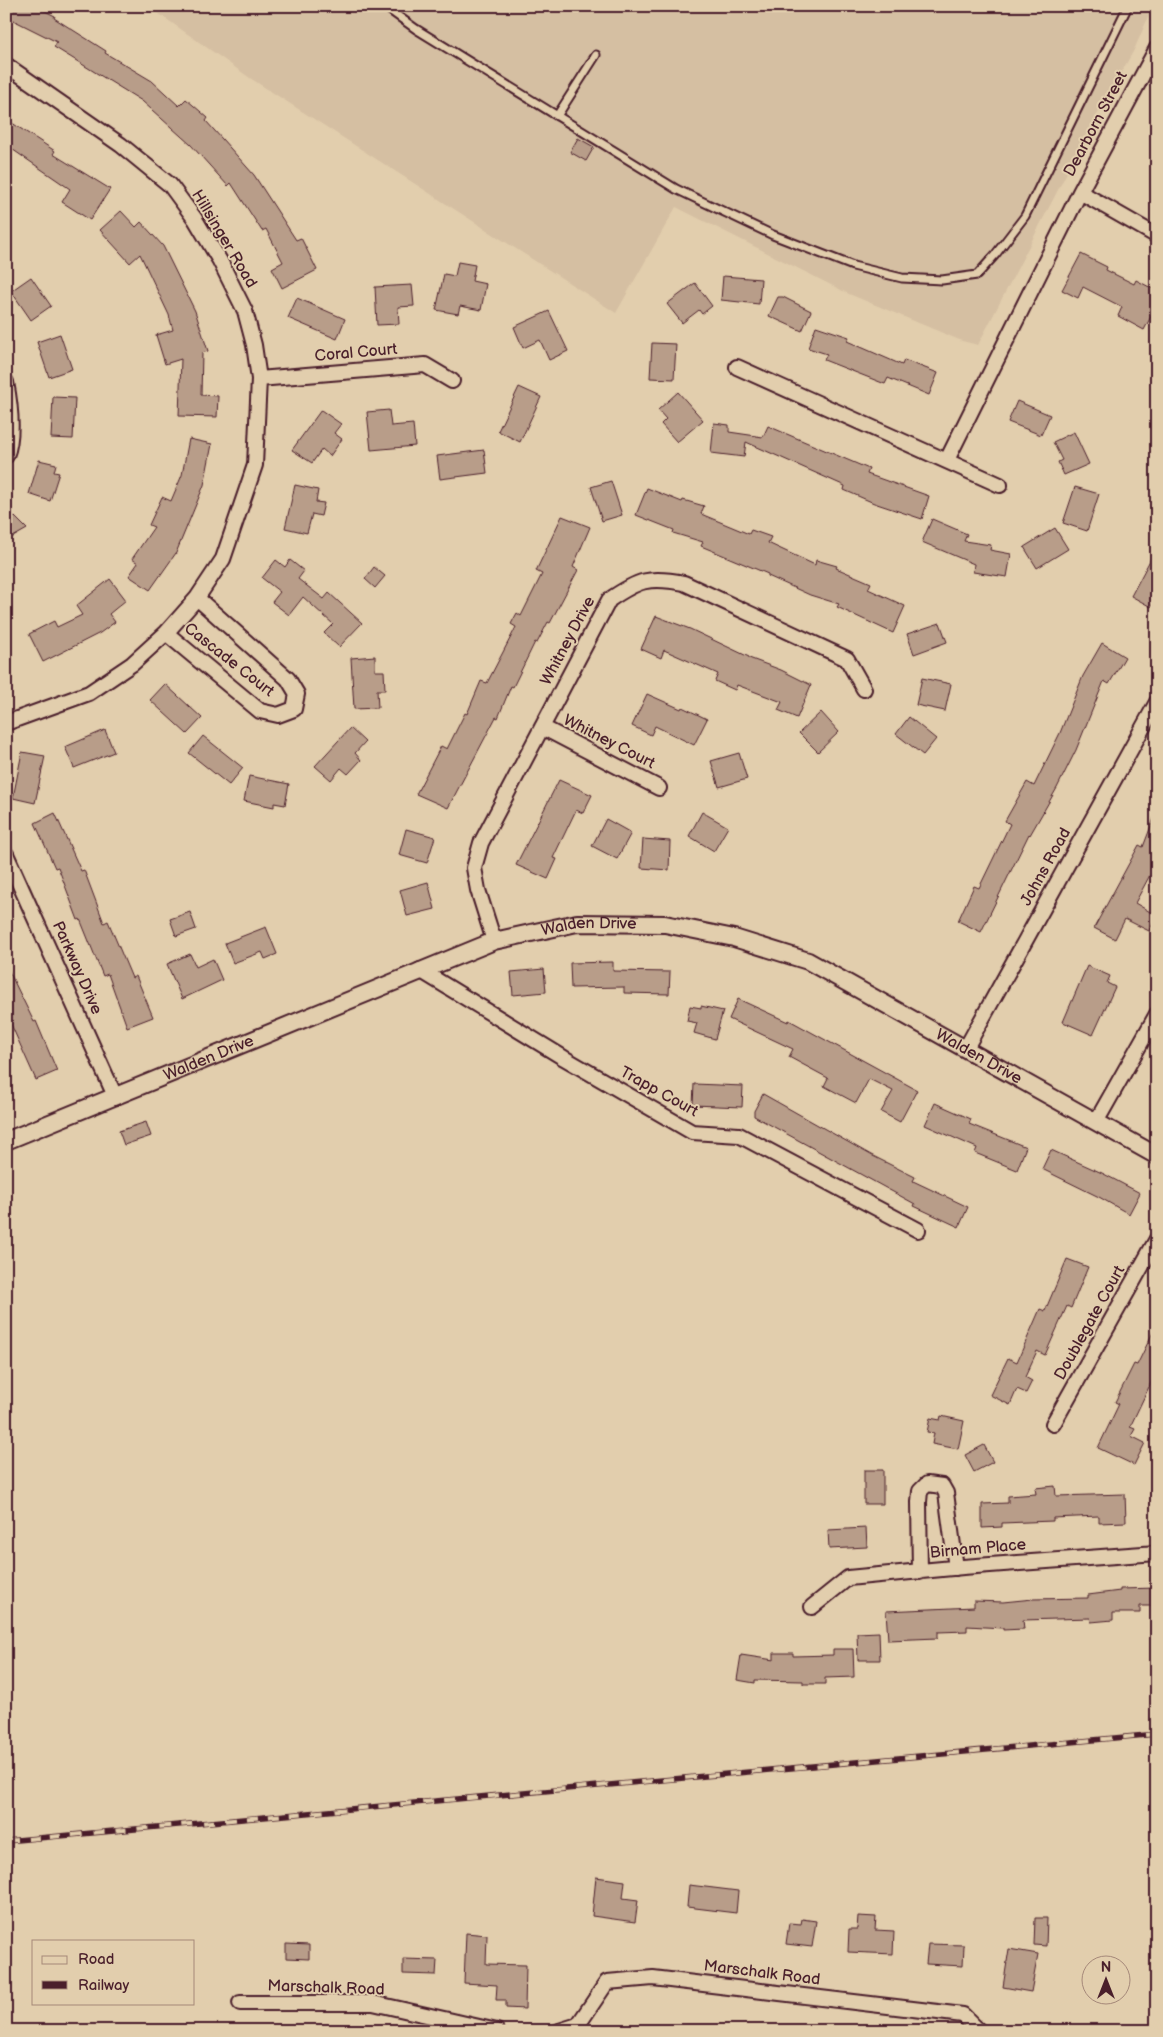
<svg xmlns="http://www.w3.org/2000/svg" width="1163" height="2037" viewBox="0 0 1163 2037" font-family="'Balsamiq Sans',sans-serif">
  <style>
    .built { fill: #d5bfa2 }
    .building { fill: #b89d89; stroke: #4a1f2b }
    .lines { fill: none; stroke-linecap: round; stroke-linejoin: round }
    .service-casing { stroke: #4a1f2b; stroke-width: 11 }
    .minor-casing { stroke: #4a1f2b; stroke-width: 18 }
    .tertiary-casing { stroke: #4a1f2b; stroke-width: 20 }
    .service { stroke: #e2cead; stroke-width: 7 }
    .minor { stroke: #e2cead; stroke-width: 14 }
    .tertiary { stroke: #e2cead; stroke-width: 16 }
    .rail-casing { stroke: #4a1f2b; stroke-width: 5.5 }
    .rail { stroke: #e2cead; stroke-width: 4; stroke-dasharray: 11; stroke-linecap: butt }
    .labels { text-anchor: middle; dominant-baseline: central; stroke-width: 4; stroke-linejoin: round; paint-order: stroke }
    .street-label { font-size: 16px; fill: #4a1f2b; stroke: #e2cead }
  </style>
  <rect width="100%" height="100%" fill="#e2cead"/>
  <filter id="ink" filterUnits="userSpaceOnUse"><feTurbulence type="fractalNoise" baseFrequency=".02" numOctaves="2"/><feDisplacementMap in="SourceGraphic" scale="10" xChannelSelector="R" yChannelSelector="G"/><feConvolveMatrix kernelMatrix="1 2 1 2 8 2 1 2 1" color-interpolation-filters="sRGB"/></filter>
  <g filter="url(#ink)">
    <path class="built" d="M148,6H1153L1134,50L1093,122L978,345L962,341L849,294L676,207L616,313L250,78Z"/>
    <path class="building" d="M12,6H35L55,16L54,18L106,51L105,53L152,81L179,106L186,99L208,118L206,121L254,175L296,240L301,238L317,270L282,288L272,268L283,262L266,229L262,231L231,183L228,186L191,145L142,101L54,47L57,42L7,17Z
      M6,119L55,151L53,154L110,189L90,220L62,202L70,189L6,145Z
      M578,138L594,147L586,161L570,152Z
      M121,211L136,227L141,222L163,246L195,311L208,351L202,353L201,395L218,396L217,417L179,416L181,359L165,364L156,335L173,330L169,315L140,254L130,263L100,230Z
      M1081,254L1107,267L1106,270L1134,284L1136,280L1157,291V305L1144,330L1118,316L1122,307L1083,287L1078,298L1062,290Z
      M458,262L475,265L472,281L486,284L481,310L460,306L458,314L436,310L444,274L455,276Z
      M723,276L761,279L759,304L721,300Z
      M31,277L51,306L31,320L11,291Z
      M695,283L712,306L702,314L699,310L682,323L667,304Z
      M412,285L414,306L398,307L399,324L377,325L375,287Z
      M778,297H783L811,311L802,331L769,316Z
      M297,298L345,319L337,339L288,318Z
      M549,311L568,351L549,360L540,340L523,348L514,327Z
      M816,326L849,337L847,341L902,365L904,360L938,373L929,395L888,378L885,384L824,360L827,354L808,348Z
      M60,334L72,369L49,377L37,342Z
      M652,343L676,344L674,379L650,378Z
      M519,387L541,397L520,442L498,431Z
      M678,392L703,420L677,442L661,424L666,419L658,410Z
      M53,397L75,398L73,439L51,438Z
      M1017,401L1050,415L1041,435L1008,422Z
      M321,410L341,424L334,433L342,439L330,456L322,449L312,463L292,450Z
      M389,410L391,426L413,424L415,446L371,450L367,412Z
      M714,423L729,425V432L763,437L768,426L869,469L867,474L929,496L922,519L874,503L844,490L845,486L746,442L744,457L711,453Z
      M1074,432L1089,464L1064,475L1058,462L1062,460L1053,442Z
      M189,439L212,444L204,485L176,553L150,590L129,576L138,563L132,559L154,527L149,525L162,497L171,501L182,475Z
      M484,450L487,473L440,479L437,456Z
      M39,460L56,464L54,472L59,473L50,501L29,494Z
      M611,481L622,515L602,521L591,487Z
      M295,485L318,490L316,502L324,503L321,516L312,514L307,533L285,528Z
      M1075,487L1099,494L1087,531L1063,523Z
      M647,488L682,502L683,500L704,506L701,514L749,534L751,530L771,537L768,543L815,565L816,560L837,566L836,568L871,583L868,589L905,606L893,633L837,607L839,604L810,595L768,576V574L701,546L703,542L673,533L674,530L636,515Z
      M13,515L27,529L6,541V521Z
      M562,516L590,527L573,567L578,570L550,623L548,622L537,643L535,642L513,687L511,686L498,718L496,717L448,808L416,794L441,746L447,749L465,713L467,714L481,681L487,683L516,627L511,624L517,613L521,616L542,574L536,571Z
      M932,519L967,534L964,541L991,545L990,550L1011,554L1007,577L973,572L974,564L922,542Z
      M1055,528L1068,549L1037,568L1024,547Z
      M1157,547V597L1151,607L1131,596Z
      M276,560L285,567L290,560L304,571L298,579L324,599L329,593L362,623L339,647L324,633L333,624L303,597L289,615L272,602L280,592L262,578Z
      M374,567L385,576L375,588L365,579Z
      M110,579L126,600L109,614L115,622L100,633L43,662L29,634L54,621L57,627L82,615L76,606Z
      M656,616L690,629L749,657V658L781,670L811,685L797,718L778,710L782,702L737,685L735,690L715,681L718,674L664,650L661,658L641,649Z
      M940,623L947,642L914,654L907,634Z
      M1102,643L1125,657L1109,684L1104,681L1076,750L1057,788L1030,835L1029,834L981,932L958,921L974,886L979,888L1010,824L1005,821L1027,782L1034,786L1060,733L1083,676Z
      M375,656V671H384L385,690H377L378,708L354,709L351,658Z
      M922,678L951,684L945,711L916,705Z
      M165,684L202,718L187,734L150,700Z
      M647,694L681,709L682,707L707,719L694,745L655,726L651,735L632,726Z
      M821,712L839,732L818,752L799,733Z
      M909,717L936,739L923,755L896,734Z
      M350,728L365,742L355,753L361,760L348,774L341,768L331,780L315,766Z
      M105,730L114,752L74,768L65,747Z
      M203,736L243,768L229,785L189,753Z
      M22,752L45,756L35,803L13,798Z
      M739,753L747,779L719,787L711,761Z
      M249,776L289,784L285,805L274,803V807L244,801Z
      M559,780L592,795L583,813L576,810L553,858L557,859L548,879L516,865Z
      M702,812L728,827L714,851L689,836Z
      M55,813L81,871L84,870L104,923L108,921L132,978L136,976L153,1017L127,1027L108,974L103,976L80,919L78,920L58,867L55,868L35,823Z
      M1156,813L1157,862L1135,903L1157,916L1149,931L1125,919L1115,939L1094,928L1139,845L1143,847Z
      M606,819L631,833L617,859L592,846Z
      M406,829L435,837L427,863L399,855Z
      M643,839L670,841L669,870L641,868Z
      M428,882L435,909L407,916L400,890Z
      M190,912L196,929L176,936L170,919Z
      M266,927L277,954L265,959L262,952L233,963L225,943Z
      M190,954L196,967L213,959L222,980L182,999L167,964Z
      M613,962V971L670,972L669,994L624,993V987L571,988L570,963Z
      M6,965L34,1022L36,1021L57,1071L36,1080L10,1022L6,1024Z
      M1087,966L1110,976L1107,983L1115,987L1093,1035L1063,1022Z
      M544,969L546,992L513,995L511,972Z
      M738,999L788,1022L789,1020L917,1090L900,1122L881,1112L893,1091L869,1079L856,1103L824,1086L828,1078L789,1057L793,1049L729,1019Z
      M690,1006L701,1008V1006L723,1011L715,1039L694,1033L697,1023L687,1021Z
      M694,1084L743,1086L742,1107L693,1105Z
      M763,1094L871,1155L915,1177L913,1181L968,1207L959,1227L914,1206L915,1204L754,1116V1111Z
      M935,1103L971,1119L969,1124L1026,1147L1017,1170L975,1153L977,1148L925,1125Z
      M146,1122L151,1136L124,1145L119,1131Z
      M1051,1150L1102,1173L1140,1193L1129,1214L1099,1197L1042,1169Z
      M1067,1259L1088,1267L1071,1308L1067,1306L1045,1355L1037,1351L1025,1377L1032,1381L1026,1393L1017,1389L1010,1405L990,1395L1008,1358L1017,1362L1040,1309L1045,1311Z
      M1157,1324V1370L1130,1427L1135,1429L1131,1436L1145,1443L1134,1465L1098,1448L1119,1404L1115,1402L1134,1364L1137,1365Z
      M941,1416L964,1421L958,1449L932,1444L934,1433L927,1432L930,1418L940,1420Z
      M984,1445L993,1462L974,1472L965,1455Z
      M864,1470H883V1504H864Z
      M1055,1486L1056,1496L1125,1494L1126,1522L1099,1523V1516L1053,1518V1521L1002,1523V1527L982,1528V1504L1008,1503V1496L1036,1494L1035,1488Z
      M866,1528L867,1547L829,1549L828,1530Z
      M1157,1588V1606H1140V1613H1113V1620L1091,1622L1090,1618L1023,1620L1024,1629L1003,1630V1628L967,1626V1631L938,1632V1638L888,1640L886,1611L974,1607V1601L1003,1602L1033,1599L1088,1598V1595L1120,1591V1589Z
      M879,1632L880,1660H858L857,1633Z
      M833,1649H853L854,1677L825,1678V1684H803V1681L755,1680V1683L737,1680L741,1655L774,1660V1653H793V1656L833,1655Z
      M596,1877L625,1881L623,1898L638,1900L635,1922L592,1916Z
      M689,1885L738,1891L736,1913L687,1907Z
      M858,1916L876,1917L875,1930L894,1931L893,1954L848,1952L849,1929H857Z
      M1035,1918H1047L1046,1946L1034,1945Z
      M802,1919L816,1921L812,1947L786,1944L789,1923L801,1924Z
      M466,1933L487,1935L486,1964L526,1965L525,2009L506,2008V2000H496L497,1985L464,1983Z
      M286,1944L309,1945V1959L286,1958Z
      M928,1944L964,1945L963,1966L926,1964Z
      M1009,1949L1038,1954L1031,1992L1003,1987Z
      M403,1959L437,1960L436,1975L403,1974Z"/>
    <g class="lines">
      <defs>
        <path id="service" d="M384,6L416,29L676,189L773,235L853,266L902,278L942,280L977,275L995,255L1025,216L1128,6
          M557,116L596,55"/>
        <path id="minor" d="M1157,48L1080,192L1157,236
          M6,65L121,145L170,185L195,219L220,261L245,311L254,345L259,379L255,465L223,559L197,598L166,633L132,664L89,693L6,723
          M737,367L1000,485
          M259,379L425,365L452,381
          M6,382C10,403 14,436 6,456
          M947,460L1080,192
          M166,633L260,711L278,715L294,709L297,694L288,679L197,598
          M542,727L659,788
          M6,854L115,1096
          M494,941L478,890L474,868L481,843L609,600C638,580 649,576 684,583L847,659L864,689
          M420,970L564,1058L692,1132L739,1135L918,1230
          M966,1048L1157,702
          M1096,1122L1157,1014
          M1053,1424L1157,1239
          M920,1572L919,1502L920,1491L927,1484L942,1486L946,1493L956,1568
          M812,1607L848,1578L963,1567L1157,1553
          M240,2003H373L497,2031
          M559,2031L578,2025L607,1982L653,1978L963,2015L979,2031"/>
        <g id="tertiary">
          <path id="s1" d="M6,1141L494,941L577,923L665,924L734,938L808,961L1157,1156"/>
        </g>
      </defs>
      <use href="#service" class="service-casing"/>
      <use href="#minor" class="minor-casing"/>
      <use href="#tertiary" class="tertiary-casing"/>
      <use href="#service" class="service"/>
      <use href="#minor" class="minor"/>
      <use href="#tertiary" class="tertiary"/>
      <defs>
        <path id="rail" d="M6,1841L1157,1734"/>
      </defs>
      <use href="#rail" class="rail-casing"/>
      <use href="#rail" class="rail"/>
    </g>
  </g>
  <g class="labels">
    <g class="street-label">
      <text transform="translate(1096 124) rotate(-62)">Dearborn Street</text>
      <text transform="translate(224 239) rotate(59)">Hillsinger Road</text>
      <text transform="translate(356 353) rotate(-5)">Coral Court</text>
      <text transform="translate(568 641) rotate(-62)">Whitney Drive</text>
      <text transform="translate(229 660) rotate(38)">Cascade Court</text>
      <text transform="translate(609 742) rotate(27)">Whitney Court</text>
      <text transform="translate(1046 867) rotate(-61)">Johns Road</text>
      <text stroke="none"><textPath href="#s1" startOffset="624">Walden Drive</textPath></text>
      <text transform="translate(77 968) rotate(66)">Parkway Drive</text>
      <text stroke="none"><textPath href="#s1" startOffset="1044">Walden Drive</textPath></text>
      <text stroke="none"><textPath href="#s1" startOffset="219">Walden Drive</textPath></text>
      <text transform="translate(659 1092) rotate(29)">Trapp Court</text>
      <text transform="translate(1090 1323) rotate(-61)">Doublegate Court</text>
      <text transform="translate(978 1549) rotate(-5)">Birnam Place</text>
      <text transform="translate(762 1973) rotate(7)">Marschalk Road</text>
      <text transform="translate(326 1988) rotate(2)">Marschalk Road</text>
    </g>
  </g>
  <rect width="1163" height="2037" fill="none" stroke="#e2cead" stroke-width="25"/>
  <rect x="12" y="12" width="1138" height="2012" fill="none" stroke="#4a1f2b" stroke-width="2" filter="url(#ink)"/>
  <rect x="32" y="1940" width="162" height="65" fill="#e2cead" stroke="#a58879"/>
  <rect x="42" y="1956" width="25" height="8" fill="#e2cead" stroke="#a58879"/>
  <text x="78" y="1964" font-size="15" fill="#4a1f2b">Road</text>
  <rect x="42" y="1981" width="25" height="8" fill="#4a1f2b" stroke="#a58879"/>
  <text x="78" y="1990" font-size="15" fill="#4a1f2b">Railway</text>
  <g transform="translate(1106 1980)"><circle r="24" fill="#e2cead" stroke="#a58879"/>
  <path d="M0-4L9 19L0 12L-9 19Z" fill="#4a1f2b"/>
  <text y="-8" font-size="14" font-weight="bold" text-anchor="middle" fill="#4a1f2b">N</text>
  </g>
</svg>
